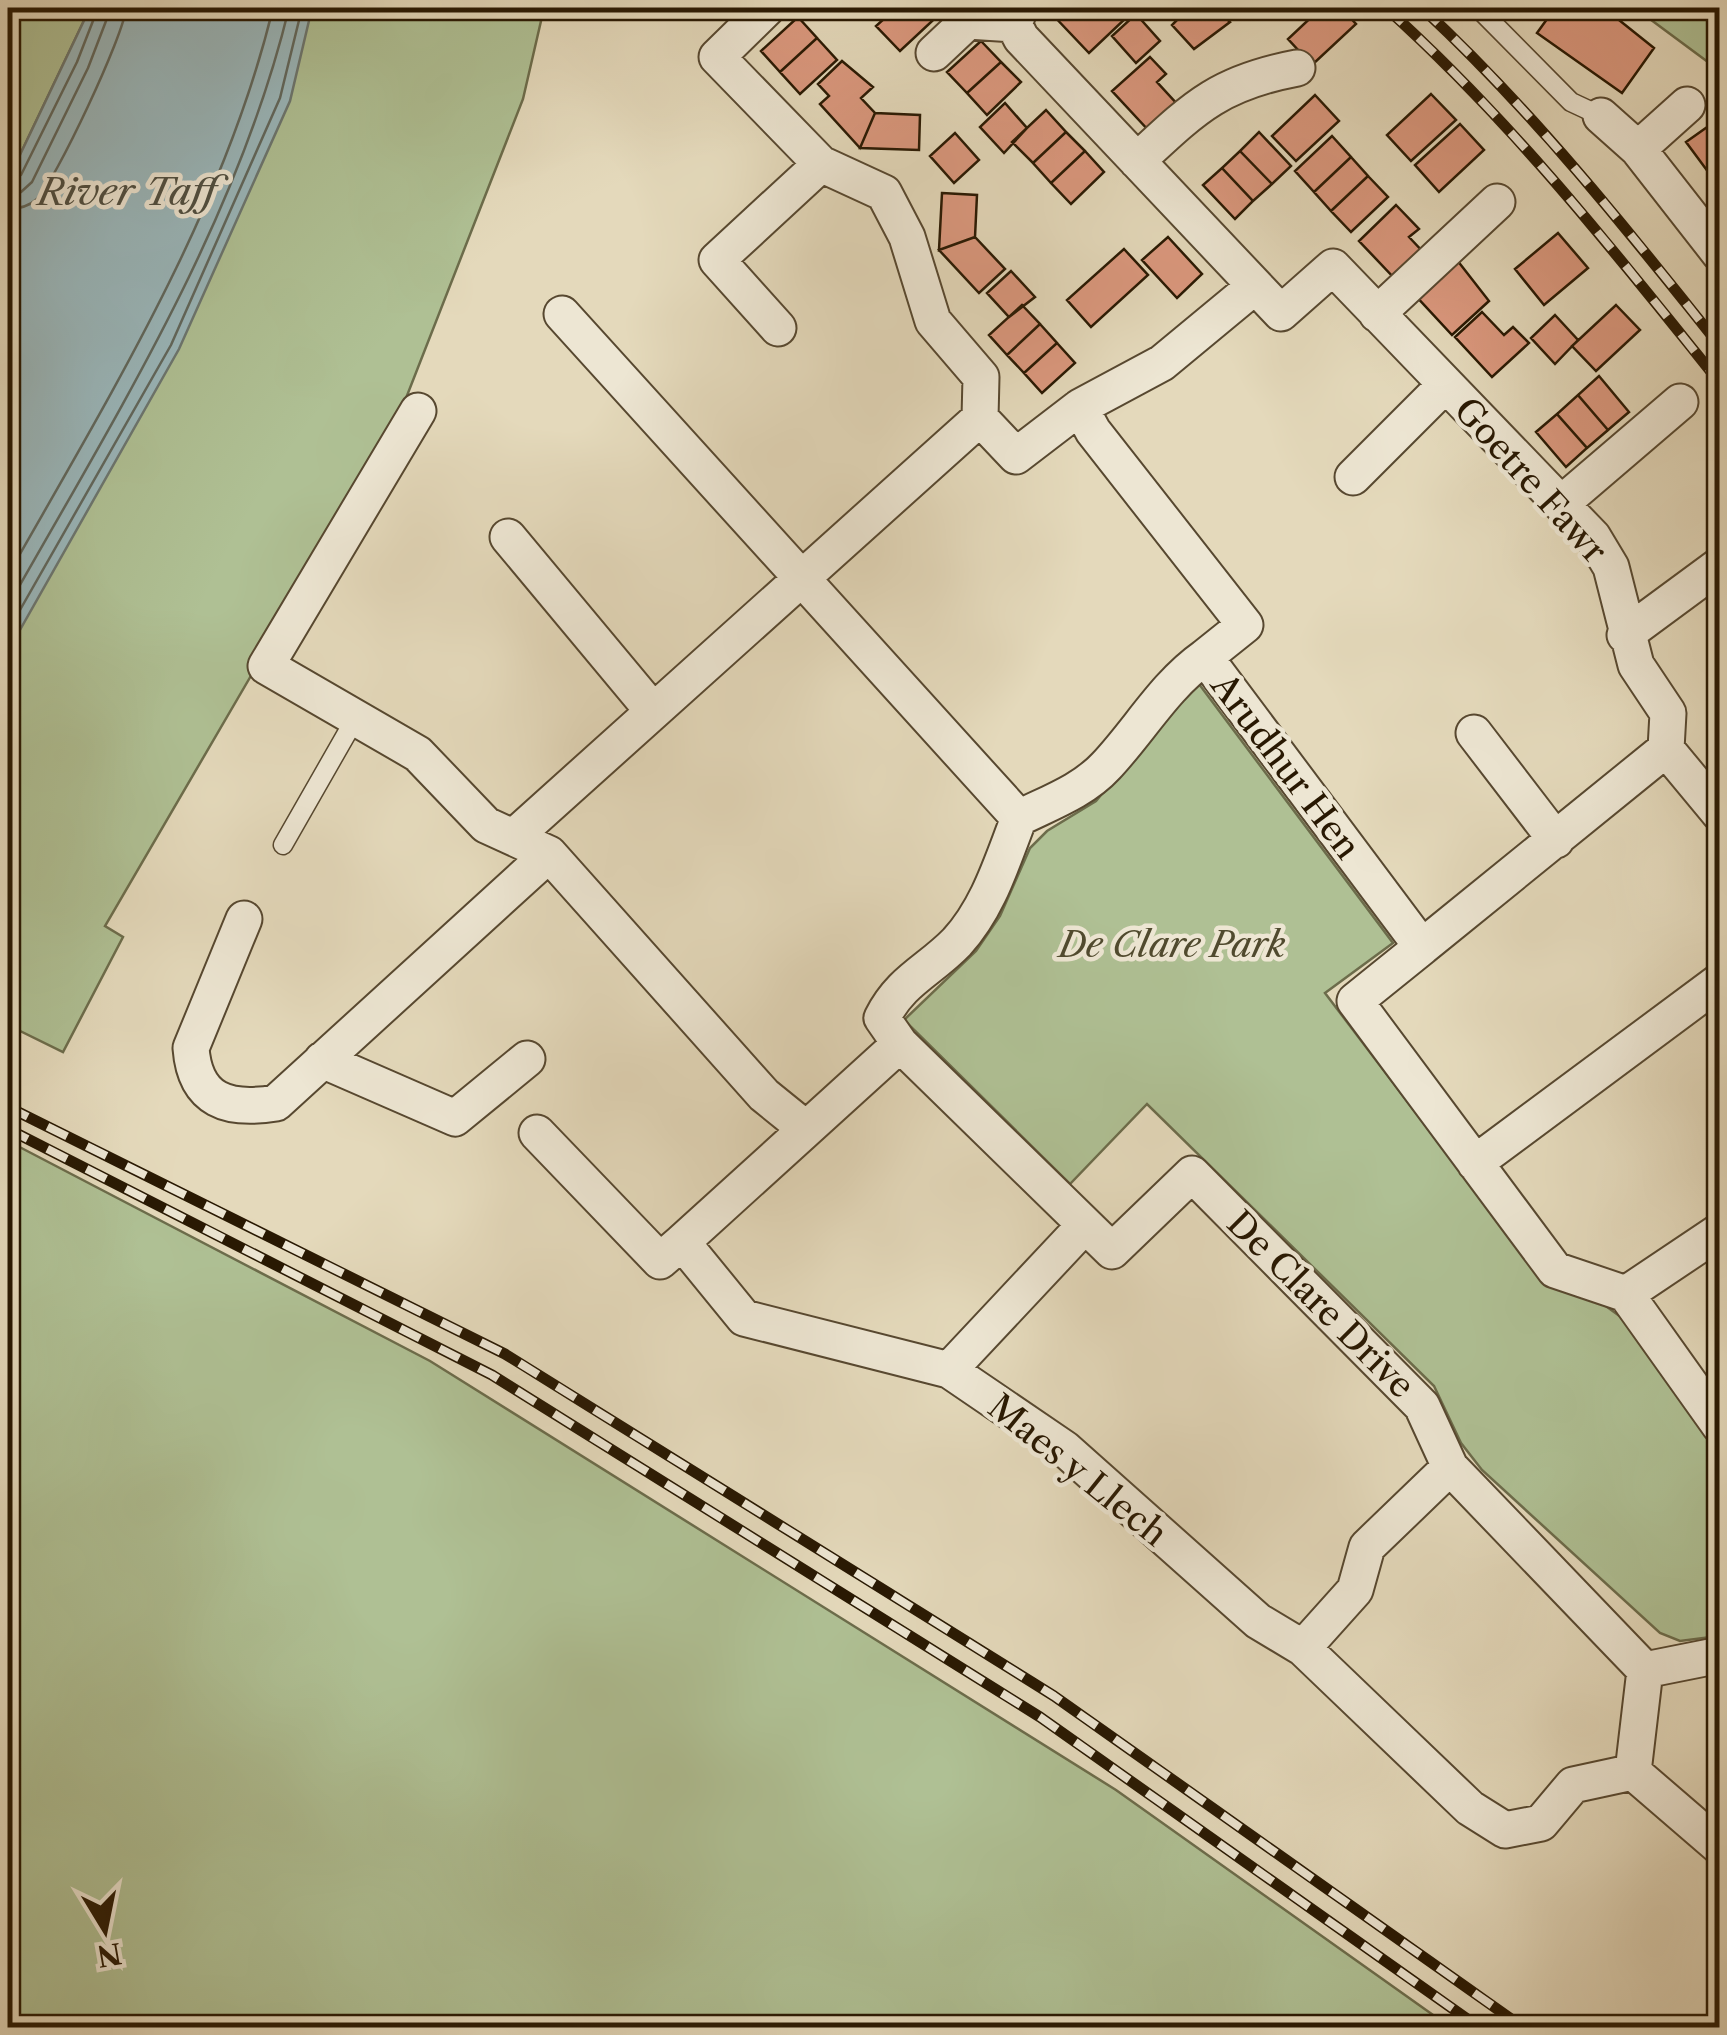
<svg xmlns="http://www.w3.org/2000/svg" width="1727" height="2035" viewBox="0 0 1727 2035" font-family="'Libre Caslon Text',serif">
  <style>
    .green { fill: #afc094; stroke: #6c6c4b; stroke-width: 2.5 }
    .water { fill: #9ab7bb; stroke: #6c7771; stroke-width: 2.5 }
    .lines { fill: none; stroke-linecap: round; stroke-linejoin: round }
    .shore { stroke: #61685e; stroke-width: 2.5 }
    .building { fill: #db987e; stroke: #281802; stroke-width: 2.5 }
    .service-casing { stroke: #574830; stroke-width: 21 }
    .minor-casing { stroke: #574830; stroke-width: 39 }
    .service { stroke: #ede6d3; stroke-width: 18 }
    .minor { stroke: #ede6d3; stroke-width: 35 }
    .rail-casing { stroke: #281802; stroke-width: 11 }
    .rail { stroke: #ede6d3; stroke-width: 8; stroke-dasharray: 22; stroke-linecap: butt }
    .labels { text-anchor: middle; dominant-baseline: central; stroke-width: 9; stroke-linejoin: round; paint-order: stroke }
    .street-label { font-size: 35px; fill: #281802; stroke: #ede6d3 }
    .park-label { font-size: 35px; font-style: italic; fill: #504a2e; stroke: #ede6d3 }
    .water-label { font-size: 38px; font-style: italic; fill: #505043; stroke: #ede6d3 }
  </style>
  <rect width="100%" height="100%" fill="#e4d9bb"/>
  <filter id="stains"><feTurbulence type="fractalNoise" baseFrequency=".002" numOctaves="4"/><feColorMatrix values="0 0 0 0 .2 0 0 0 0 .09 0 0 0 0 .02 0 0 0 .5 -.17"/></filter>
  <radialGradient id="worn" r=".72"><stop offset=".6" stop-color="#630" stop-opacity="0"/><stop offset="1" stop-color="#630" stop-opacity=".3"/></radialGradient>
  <path class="green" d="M8,8H90L8,180Z
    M259,8H544L523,99L392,434L105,926L123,937L63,1052L8,1025V594Z
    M1635,8H1719V71L1716,68Z
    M1196,680L1393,943L1325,993L1539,1275L1592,1296L1625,1320L1719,1445V1636L1680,1641L1660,1633L1482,1470L1461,1443L1434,1386L1147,1104L1070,1184L904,1020L976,951L1000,916L1030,848L1047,831L1096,801Z
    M8,1141L430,1361L1116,1790L1450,2027H8Z"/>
  <path class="water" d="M90,8H312L290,101L179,349L8,651V180Z"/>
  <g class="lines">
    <path class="shore" d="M8,182L21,175L77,62L98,8
      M8,194L21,192L32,182L88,68L111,8
      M8,209C18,209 28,207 37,199C55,182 125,33 126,8
      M8,575C110,395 224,211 273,8
      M8,606C116,415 237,223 289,8
      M8,631L171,345L280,98L302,8"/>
  </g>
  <path class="building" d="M896,8H942L944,10L900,51L876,26Z
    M1058,8H1116L1126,18L1089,53L1051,13Z
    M1179,8H1216L1230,22L1194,49L1172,25L1184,13Z
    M1321,8H1341L1356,24L1312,65L1288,39Z
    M1555,8H1604L1654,48L1622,93L1537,33Z
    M1136,14L1160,41L1136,63L1112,36Z
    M798,17L817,38L780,72L761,51Z
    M817,38L837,60L800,94L780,72Z
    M981,41L1001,62L967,93L947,72Z
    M1150,57L1166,74L1157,82L1178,105L1150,132L1112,91Z
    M842,61L873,87L861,98L875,113L860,148L820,104L829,96L818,84Z
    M1001,62L1021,82L987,115L967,93Z
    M1431,94L1456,120L1411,161L1387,135Z
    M1315,95L1339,121L1296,161L1272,136Z
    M1005,103L1027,128L1004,153L980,127Z
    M1046,110L1066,132L1033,163L1012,142Z
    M875,113L920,115L919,150L860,148Z
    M1720,118V188L1686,142Z
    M1460,124L1484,150L1439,192L1415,165Z
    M1066,132L1085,151L1051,183L1033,163Z
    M1259,132L1291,166L1272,184L1240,151Z
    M955,133L979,160L954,183L930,156Z
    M1332,136L1351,157L1314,192L1295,171Z
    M1085,151L1104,172L1071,204L1051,183Z
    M1240,151L1272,184L1253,201L1222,168Z
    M1351,157L1368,176L1331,211L1314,192Z
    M1222,168L1253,201L1235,219L1203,185Z
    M1368,176L1388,197L1351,232L1331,211Z
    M942,193L977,195L975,237L939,250Z
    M1396,205L1419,229L1409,237L1424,253L1396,280L1359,241Z
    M1558,233L1588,268L1544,305L1515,269Z
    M975,237L1005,269L979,293L939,250Z
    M1168,237L1202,274L1177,298L1142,260Z
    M1124,249L1148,275L1091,327L1067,300Z
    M1457,260L1489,301L1452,335L1415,295Z
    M1011,271L1035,297L1009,317L987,293Z
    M1022,305L1040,324L1007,355L989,335Z
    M1616,305L1640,330L1596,371L1572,346Z
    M1482,312L1504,335L1513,327L1529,343L1492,377L1455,337Z
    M1555,315L1578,340L1555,364L1531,338Z
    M1040,324L1057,343L1024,373L1007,355Z
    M1057,343L1075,363L1042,393L1024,373Z
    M1599,376L1629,412L1608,430L1578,395Z
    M1578,395L1608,430L1587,448L1557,414Z
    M1557,414L1587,448L1566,467L1536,432Z"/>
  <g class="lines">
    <defs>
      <path id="service" d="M1478,8L1571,102L1601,116
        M283,845L355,719"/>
      <path id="minor" d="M767,8L717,57L821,164L884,193L907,237L933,321L981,377L980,418L1016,456L1080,407L1093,431L1245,625L1205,657L1422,947L1355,1001L1555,1270L1626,1294L1720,1426
        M1020,8L1014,24L1021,38L1281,313L1333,267L1593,537L1611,567L1636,665L1668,713L1666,749L1720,814
        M934,53L968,21L1014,24
        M1601,116L1638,149L1720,254
        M1638,149L1687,105
        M1137,161C1194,108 1218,83 1297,68
        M562,314L1019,818C1002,861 989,907 957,942C929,971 901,980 882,1018L900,1044L1112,1251L1192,1174L1422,1406L1450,1467L1645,1670L1633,1772L1720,1847
        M1377,314L1497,202
        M778,328L717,260L821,164
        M1080,407L1162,363L1255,286
        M418,411L266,666L418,754L486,825L549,854L764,1095L806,1129
        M1353,477L1445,385
        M1562,503L1680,402
        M508,537L653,711
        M1625,635L1720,565
        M1474,733L1556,840
        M1019,818C1049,803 1083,791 1106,766C1140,730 1164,686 1205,657
        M516,835L980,418
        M244,919L191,1048C195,1101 228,1111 276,1103L549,854
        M1422,947L1666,749
        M900,1044L682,1242L744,1318L949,1370L1065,1449L1258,1621L1303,1648L1470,1808L1505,1830L1541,1823L1573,1785L1633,1772
        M322,1060L455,1118L527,1059
        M537,1133L660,1261L682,1242
        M1475,1163L1720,981
        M1626,1294L1720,1231
        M949,1370L1085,1225
        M1303,1648L1355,1590L1367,1547L1450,1467
        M1645,1670L1720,1655"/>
    </defs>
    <use href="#service" class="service-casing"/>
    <use href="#minor" class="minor-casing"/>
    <use href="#service" class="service"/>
    <use href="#minor" class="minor"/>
    <defs>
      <path id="rail" d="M1386,8C1511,120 1615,252 1720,383
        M1422,8C1532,110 1627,229 1720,346
        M8,1107L505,1354L1054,1696L1524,2028
        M8,1129L492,1375L1040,1717L1480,2028"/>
    </defs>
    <use href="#rail" class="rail-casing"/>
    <use href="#rail" class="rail"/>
  </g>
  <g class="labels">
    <g class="street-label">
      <text transform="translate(1531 480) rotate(48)">Goetre Fawr</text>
      <text transform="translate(1286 766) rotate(53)">Arudhur Hen</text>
      <text transform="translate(1321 1304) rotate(45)">De Clare Drive</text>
      <text transform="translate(1078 1470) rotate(39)">Maes y Llech</text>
    </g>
    <g class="park-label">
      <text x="1172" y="944">De Clare Park</text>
    </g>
    <g class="water-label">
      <text x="127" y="191">River Taff</text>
    </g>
  </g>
  <rect width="1727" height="2035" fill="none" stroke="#e4d9bb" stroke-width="40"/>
  <rect x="10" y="10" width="1707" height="2015" fill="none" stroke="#281802" stroke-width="5"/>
  <rect x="20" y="20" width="1687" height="1995" fill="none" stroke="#281802" stroke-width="2.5"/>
  <g transform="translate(105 1930) rotate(170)" stroke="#ede6d3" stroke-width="8" paint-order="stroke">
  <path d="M0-8L18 38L0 25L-18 38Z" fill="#281802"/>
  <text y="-15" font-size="28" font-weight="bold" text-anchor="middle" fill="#281802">N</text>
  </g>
  <rect width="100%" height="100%" filter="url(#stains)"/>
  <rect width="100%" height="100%" fill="url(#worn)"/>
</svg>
